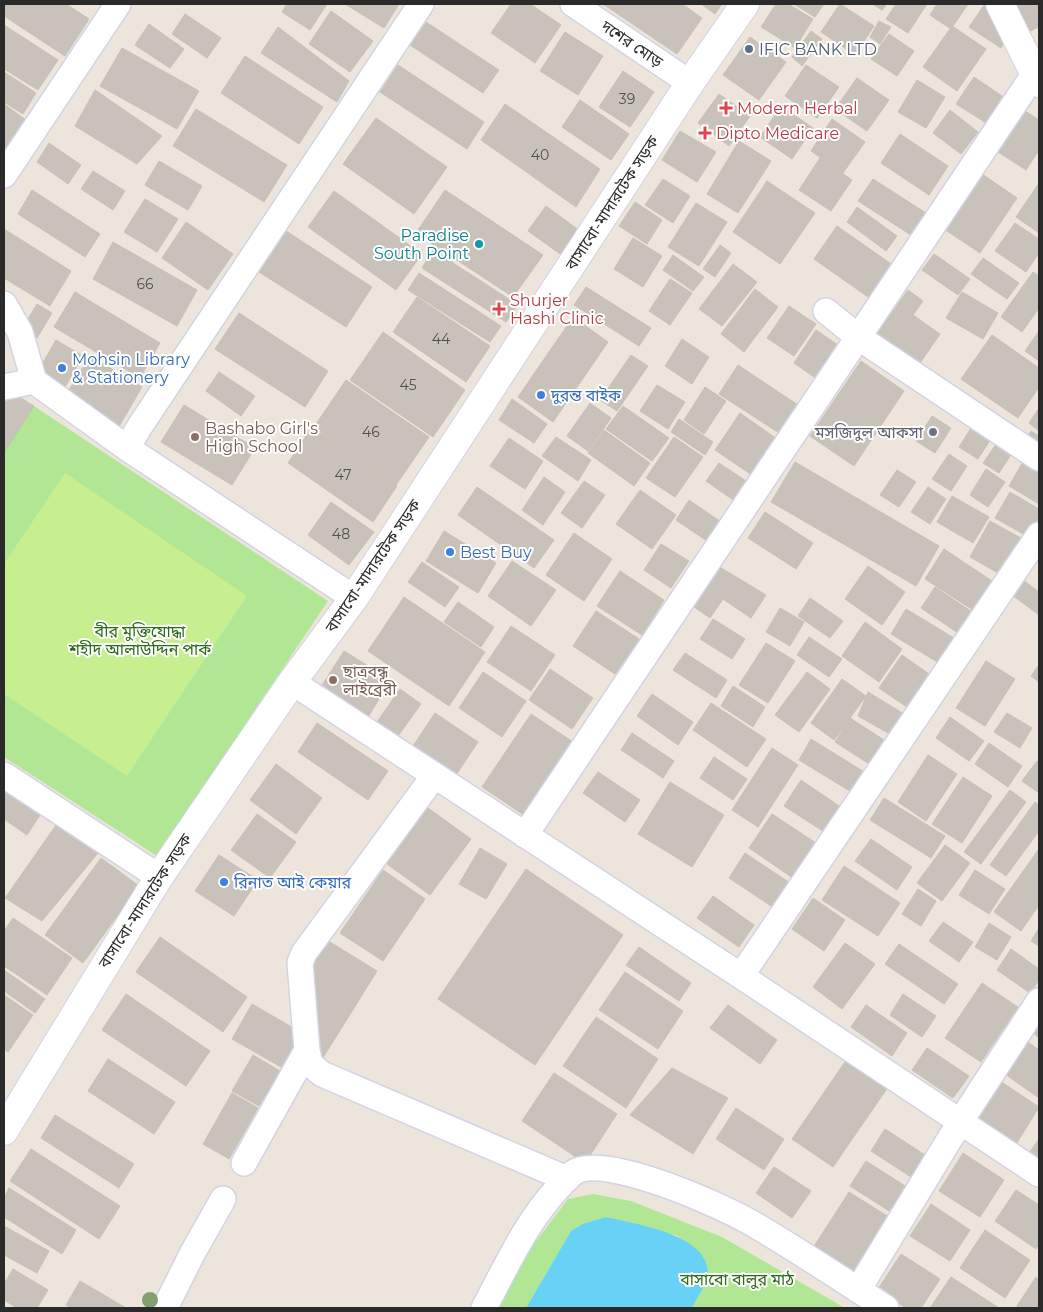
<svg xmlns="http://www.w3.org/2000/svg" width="1043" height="1312" viewBox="0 0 1043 1312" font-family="Montserrat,'Noto Sans Bengali',sans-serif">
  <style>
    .green { fill: #b1e794 }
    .pitch { fill: #c8ef8f }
    .water { fill: #67d2f5 }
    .building { fill: #c8c2ba; stroke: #c8c1b4 }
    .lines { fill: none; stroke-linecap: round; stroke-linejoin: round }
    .minor-casing { stroke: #d0d4e4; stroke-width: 28 }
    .tertiary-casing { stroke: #d0d4e4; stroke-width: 30 }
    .minor { stroke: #fff; stroke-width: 25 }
    .tertiary { stroke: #fff; stroke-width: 28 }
    .tree { fill: #81a26f }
    .service-dot { fill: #5c6f8a; stroke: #fff; stroke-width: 2 }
    .health-dot { fill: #e0444e; stroke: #fff; stroke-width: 2 }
    .culture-dot { fill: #0f9aa8; stroke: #fff; stroke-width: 2 }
    .shop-dot { fill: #3f7fe0; stroke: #fff; stroke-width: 2 }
    .worship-dot { fill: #6b7280; stroke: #fff; stroke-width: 2 }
    .education-dot { fill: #8d6e63; stroke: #fff; stroke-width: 2 }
    .labels { text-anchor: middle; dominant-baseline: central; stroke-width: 4; stroke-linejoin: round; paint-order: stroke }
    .number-label { font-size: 14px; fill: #52504e }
    .street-label { font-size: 16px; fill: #2a2a2a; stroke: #fff }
    .service-label { font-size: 16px; fill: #4e5e75; stroke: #fff; text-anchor: start }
    .health-label { font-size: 16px; fill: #be3a42; stroke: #fff; text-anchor: start }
    .culture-label { font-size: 16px; fill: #0d838f; stroke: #fff; text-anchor: end }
    .shop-label { font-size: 16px; fill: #366cbe; stroke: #fff; text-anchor: start }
    .education-label { font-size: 16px; fill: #785e54; stroke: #fff; text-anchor: start }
    .worship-label { font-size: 16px; fill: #5b616d; stroke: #fff; text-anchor: end }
    .park-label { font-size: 16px; fill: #296b16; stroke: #fff }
  </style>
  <rect width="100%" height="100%" fill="#ede5db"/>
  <path class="green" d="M34,406L328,601L157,856L4,757V452Z
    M593,1194L631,1201L722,1237L845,1308H692L708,1275L678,1236L635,1224L606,1217L571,1231L526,1308H496L522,1260L568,1199Z"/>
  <path class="pitch" d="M65,473L247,596L127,776L4,694V564Z"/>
  <path class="water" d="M606,1217C635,1224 708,1234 708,1273C708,1281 696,1300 692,1308H526L571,1231L583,1224Z"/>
  <path class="building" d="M4,4H66L89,19L65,56L4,16Z
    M287,4H327L310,30L282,12Z
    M345,4H399L384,28Z
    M511,4H530L561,25L535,63L491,33Z
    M603,4H682L702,18L677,54Z
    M701,4H722L715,14Z
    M776,4H788L813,19L795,48L761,27Z
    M794,4H824L815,17Z
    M840,4L874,26L855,55L821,32Z
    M872,4H887L882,10Z
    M896,4H927L908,33L886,19Z
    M937,4H968L951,29L930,15Z
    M985,4H992L1018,22L1001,48L969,27Z
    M1013,4H1039V27L1026,33Z
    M331,11L373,41L350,72L309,44Z
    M185,14L221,38L207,58L172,34Z
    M879,21L891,27L880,44L870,37Z
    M426,22L499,70L483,93L410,45Z
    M149,24L184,49L170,68L135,45Z
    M4,25L58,60L38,90L4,69Z
    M952,26L986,49L957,91L923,67Z
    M278,27L349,81L337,102L261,53Z
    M811,31L822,39L802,66L792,57Z
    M565,32L603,56L578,95L540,71Z
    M889,34L914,51L897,76L871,59Z
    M750,37L786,62L759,100L723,75Z
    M122,48L199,91L177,129L100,86Z
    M245,56L323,107L299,144L221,93Z
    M398,65L484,122L467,149L380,92Z
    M806,65L839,87L817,118L785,96Z
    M623,71L654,92L630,127L599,107Z
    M4,72L36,93L23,114L4,102Z
    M974,77L1005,98L988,124L956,104Z
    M857,78L889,100L867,131L835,109Z
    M917,80L945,97L926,128L898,112Z
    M95,90L162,136L137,164L75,126Z
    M719,94L750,116L729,146L698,123Z
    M580,100L629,134L611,160L562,127Z
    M4,104L26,120L4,155Z
    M505,104L600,169L576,207L481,140Z
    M781,106L813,128L792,159L760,137Z
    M196,109L287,165L264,202L173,146Z
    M1022,109L1039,120V150L1026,170L995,150Z
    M950,110L978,132L961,154L933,133Z
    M376,118L447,167L414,214L343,164Z
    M832,119L865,142L843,173L811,151Z
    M680,131L716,152L697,182L662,160Z
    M900,134L948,166L929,195L881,163Z
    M739,141L771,161L738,213L707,194Z
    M49,143L81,165L68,184L37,162Z
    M820,158L852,180L831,211L799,190Z
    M159,161L202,186L188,210L145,185Z
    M93,171L125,191L113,210L81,189Z
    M982,174L1017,198L980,253L944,229Z
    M663,179L690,196L673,223L645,205Z
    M873,179L926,213L911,235L858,201Z
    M767,181L815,213L780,264L733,232Z
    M1039,183V233L1016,217Z
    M32,190L100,234L85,257L18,214Z
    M445,190L543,255L513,297L416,233Z
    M334,191L422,254L396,290L308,227Z
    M145,199L178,219L157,252L124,232Z
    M635,202L662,220L647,244L619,226Z
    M696,203L727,222L699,266L668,247Z
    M546,206L580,231L563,256L528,231Z
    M857,207L897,236L886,251L847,222Z
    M186,222L233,254L208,290L162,258Z
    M1015,223L1039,239V253L1026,272L995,251Z
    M837,226L894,266L871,299L814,259Z
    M4,229L71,271L50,306L4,278Z
    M286,231L372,287L346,327L259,272Z
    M633,238L662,256L643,287L614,269Z
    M113,242L197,290L177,326L93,279Z
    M720,245L731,253L715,277L703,269Z
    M433,250L518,305L506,322L422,268Z
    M934,254L970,279L958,295L922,270Z
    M673,255L704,277L693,291L663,270Z
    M983,258L1019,283L1007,299L971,274Z
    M733,264L757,282L722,326L699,309Z
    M1033,272L1039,276V308L1022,332L1001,317Z
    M419,273L501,326L490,342L408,290Z
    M670,279L692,293L670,325L649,311Z
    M586,287L651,328L639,346L574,305Z
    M755,289L778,307L744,352L721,334Z
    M908,290L923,301L913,315L940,334L916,369L873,339Z
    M75,292L160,343L140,378L54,327Z
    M962,292L998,313L983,339L946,318Z
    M417,297L490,346L466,382L393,332Z
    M37,304L52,313L37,338L22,329Z
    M789,306L816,324L794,356L767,338Z
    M239,313L328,371L305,407L215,349Z
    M573,317L608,342L553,422L518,397Z
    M816,330L842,348L820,381L794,363Z
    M1039,331V361L1025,351Z
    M383,332L465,390L433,437L350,380Z
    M992,335L1039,368V387L1018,418L961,379Z
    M682,339L709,357L692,384L665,366Z
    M56,340L83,356L65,387L38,371Z
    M631,355L648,366L617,411L600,400Z
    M90,356L142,387L117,430L64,398Z
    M861,361L904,391L854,466L810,436Z
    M738,365L798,405L779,433L719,394Z
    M219,372L255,396L241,416L206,391Z
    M346,380L429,437L396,485L314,427Z
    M657,385L685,402L668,429L640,411Z
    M705,387L726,401L704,434L684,420Z
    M11,392L34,406L4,453V402Z
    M512,399L547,424L534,443L499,420Z
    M590,403L611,418L588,451L567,436Z
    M184,405L255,448L232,485L161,442Z
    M623,406L669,438L652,461L606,429Z
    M1039,408V431L1029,423Z
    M740,413L777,439L752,475L715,450Z
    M932,416L951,428L935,453L916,441Z
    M679,419L713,442L705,455L671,432Z
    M975,422L994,434L978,459L959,447Z
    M312,427L397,486L373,522L288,463Z
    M604,430L650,463L634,486L588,453Z
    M1031,431L1039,436V451L1024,441Z
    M556,437L591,460L578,481L542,456Z
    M674,437L703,457L675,497L646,478Z
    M1001,437L1016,447L999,473L983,463Z
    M509,438L543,461L525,489L490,466Z
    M949,454L967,466L951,491L932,479Z
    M1024,460L1039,469V504L1009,486Z
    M795,462L939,546L916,586L771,502Z
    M719,463L749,483L736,502L706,481Z
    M986,469L1005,482L988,507L970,495Z
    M897,470L916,482L899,507L880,495Z
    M544,477L565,492L543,525L522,510Z
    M584,481L605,495L582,528L561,513Z
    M477,487L554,540L534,568L458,515Z
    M928,487L946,499L930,524L911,512Z
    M640,490L676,515L652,549L616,524Z
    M1010,492L1039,509V526L1032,539L995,518Z
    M952,496L989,517L973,543L937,522Z
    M689,500L724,524L710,543L676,520Z
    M331,502L374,532L349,565L308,535Z
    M765,512L813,543L796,569L748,538Z
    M990,521L1026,541L1005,577L970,557Z
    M444,531L496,563L478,593L426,561Z
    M574,533L612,559L584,601L546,575Z
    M661,544L689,561L671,588L644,570Z
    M944,549L995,583L976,612L925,579Z
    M512,561L556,590L531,626L488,596Z
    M422,562L459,587L445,607L408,582Z
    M713,563L766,595L751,618L723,599L710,618L687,602Z
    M868,566L905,592L882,625L845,599Z
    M620,571L664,600L642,635L597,606Z
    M1019,577L1039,592V615L1008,592Z
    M935,587L975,614L961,635L921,608Z
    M404,597L485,652L449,706L368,651Z
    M810,598L843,621L830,638L798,616Z
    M458,602L494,627L481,647L444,622Z
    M780,608L804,622L790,646L766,632Z
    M906,609L954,638L939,663L891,634Z
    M596,611L639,639L615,674L573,646Z
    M713,619L745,639L732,659L700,639Z
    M865,622L902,649L879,682L842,656Z
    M511,626L555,655L531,691L487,662Z
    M809,637L842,659L829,677L797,655Z
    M766,643L795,661L768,703L739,685Z
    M344,651L391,680L368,717L321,687Z
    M685,653L727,680L716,698L673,670Z
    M902,655L939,681L917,714L879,688Z
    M986,661L1015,679L985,726L956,708Z
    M1039,665V682L1031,676Z
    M550,669L593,698L572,729L529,700Z
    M483,672L526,701L502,737L459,708Z
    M807,672L830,689L799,732L775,715Z
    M842,679L866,696L834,740L811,723Z
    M733,686L765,707L753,727L721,706Z
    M400,689L421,704L398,736L377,722Z
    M868,692L909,717L897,738L858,716Z
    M652,694L693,722L678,745L637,716Z
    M711,703L766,739L747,767L693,730Z
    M435,713L478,742L454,778L411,749Z
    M1007,713L1032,728L1020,748L994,732Z
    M531,714L576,744L527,817L482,787Z
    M950,717L984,741L969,761L936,738Z
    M850,718L892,745L877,769L835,742Z
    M317,723L388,771L368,800L298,752Z
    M632,733L674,761L663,778L621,750Z
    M811,739L866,773L853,793L799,760Z
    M989,743L1022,766L1008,787L975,764Z
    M772,748L798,765L758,827L732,810Z
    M928,755L957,774L926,821L898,802Z
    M714,757L747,779L733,800L700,778Z
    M1037,761L1039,763V793L1022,781Z
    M276,764L322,798L296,834L250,800Z
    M598,772L640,800L625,822L583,793Z
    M963,777L992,796L962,843L932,824Z
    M801,780L845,810L829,835L784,806Z
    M670,782L724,815L692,867L638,834Z
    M4,786L42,812L27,835L4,819Z
    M1010,790L1026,802L981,864L964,852Z
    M884,798L945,836L931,858L870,820Z
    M1035,802L1039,805V831L1006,876L990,865Z
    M428,808L471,839L430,895L387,864Z
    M257,814L296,842L270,878L231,850Z
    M772,814L816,843L793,878L749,848Z
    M61,818L102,848L42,921L5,898Z
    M871,839L912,867L897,890L855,861Z
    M945,845L970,863L942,901L917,883Z
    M480,848L507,864L486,899L459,884Z
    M1039,849V905L1021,931L994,912Z
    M745,853L793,885L777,910L729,878Z
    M219,855L258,880L234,916L195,891Z
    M101,858L139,886L83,963L45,935Z
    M844,866L900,903L878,936L822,900Z
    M526,869L623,935L535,1065L438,999Z
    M383,870L425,899L383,961L340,933Z
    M975,870L1005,889L989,914L959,895Z
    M918,889L936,901L921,926L902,914Z
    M713,896L754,925L739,947L697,918Z
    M813,898L845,920L824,951L792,929Z
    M13,918L72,958L47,995L4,966V931Z
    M943,922L973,942L959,962L929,941Z
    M989,923L1011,937L997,960L975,947Z
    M1039,928V946L1031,941Z
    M160,937L247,997L223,1032L136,972Z
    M322,937L377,971L321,1061L310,954Z
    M845,943L875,964L842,1009L813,987Z
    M899,944L958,984L944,1004L885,964Z
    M639,947L691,983L679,1001L626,965Z
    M1011,949L1039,969V980L1030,993L997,970Z
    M4,970L45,999L35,1013L4,991Z
    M625,972L683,1011L658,1049L599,1010Z
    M982,983L1018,1007L981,1062L945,1038Z
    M126,994L210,1051L186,1086L102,1030Z
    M903,994L936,1016L922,1037L890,1015Z
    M4,995L33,1015L8,1052L4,1049Z
    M252,1004L302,1033L281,1067L232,1039Z
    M728,1005L777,1040L760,1064L710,1028Z
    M866,1005L907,1033L892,1056L851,1027Z
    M596,1017L658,1059L626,1108L563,1066Z
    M1039,1021V1038L1031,1031Z
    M1025,1040L1039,1050V1098L1002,1072Z
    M927,1048L969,1076L953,1098L912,1070Z
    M253,1055L280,1071L259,1106L232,1091Z
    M108,1059L175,1102L154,1134L88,1091Z
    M847,1059L888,1087L833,1167L792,1139Z
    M672,1068L728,1098L693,1154L630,1115Z
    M554,1073L617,1114L585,1163L522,1121Z
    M997,1079L1039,1107L1012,1151L968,1123Z
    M232,1093L258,1108L229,1159L203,1144Z
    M736,1108L784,1139L764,1170L716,1139Z
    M55,1115L134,1164L119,1188L41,1138Z
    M885,1129L925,1155L911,1177L871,1151Z
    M1039,1139V1167L1026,1157Z
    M31,1149L120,1206L99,1239L10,1181Z
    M963,1153L1004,1180L980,1217L939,1191Z
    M866,1161L910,1189L894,1214L850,1186Z
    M774,1167L811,1191L792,1218L756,1193Z
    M9,1188L76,1230L62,1254L4,1217V1198Z
    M1016,1190L1039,1205V1244L1036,1249L995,1221Z
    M849,1192L892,1219L856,1275L813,1248Z
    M931,1204L970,1230L950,1261L910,1236Z
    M4,1226L49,1251L37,1273L4,1255Z
    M985,1230L1030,1260L1005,1298L960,1268Z
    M901,1254L940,1279L921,1308H906L878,1289Z
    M13,1269L48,1290L37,1308H17L4,1300V1284Z
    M951,1277L999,1308H930Z
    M1036,1277L1039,1280V1308H1020L1017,1306Z
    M80,1281L126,1308H72L66,1305Z"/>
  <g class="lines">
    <defs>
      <path id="minor" d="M573,4L690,83
        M4,175L118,4
        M4,304L20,332L34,381
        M826,311L858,337L1039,458
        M4,387L34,381L127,448L354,598
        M127,448L140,426L421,4
        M292,682L741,976L1039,1174
        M4,775L159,877
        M434,776L304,953L300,963L307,1050L310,1064L322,1074L567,1179
        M525,835L1035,73
        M741,976L1039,535
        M244,1163L307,1050
        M858,1290L960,1122L1039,1001
        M165,1308L192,1254L223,1199
        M484,1308C506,1267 525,1224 557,1189C562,1184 567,1177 573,1173C602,1151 725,1207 755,1225C799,1251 843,1280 886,1308"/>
      <path id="tertiary" d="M1000,4L1039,83
        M4,1131L159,877L292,682L354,598L690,83L745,4"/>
    </defs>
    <use href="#minor" class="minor-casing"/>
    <use href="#tertiary" class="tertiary-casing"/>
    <use href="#minor" class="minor"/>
    <use href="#tertiary" class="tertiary"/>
  </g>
  <circle class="tree" cx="150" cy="1300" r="8"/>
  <circle class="service-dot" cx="749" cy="49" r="5"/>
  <g class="health-dot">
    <path d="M723.5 100.5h5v5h5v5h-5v5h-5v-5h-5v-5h5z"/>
    <path d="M702.5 125.5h5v5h5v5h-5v5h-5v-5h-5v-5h5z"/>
    <path d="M496.5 301.5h5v5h5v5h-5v5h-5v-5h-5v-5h5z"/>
  </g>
  <circle class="culture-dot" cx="479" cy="244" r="5"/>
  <g class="shop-dot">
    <circle cx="62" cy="368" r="5"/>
    <circle cx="541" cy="395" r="5"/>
    <circle cx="450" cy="552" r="5"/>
    <circle cx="224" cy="882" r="5"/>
  </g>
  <circle class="worship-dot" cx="933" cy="432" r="5"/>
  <g class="education-dot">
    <circle cx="195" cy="437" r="5"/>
    <circle cx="333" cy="680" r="5"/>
  </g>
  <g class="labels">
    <g class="number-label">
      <text x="627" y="99">39</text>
      <text x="540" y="155">40</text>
      <text x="145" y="284">66</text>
      <text x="441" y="339">44</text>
      <text x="408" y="385">45</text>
      <text x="371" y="432">46</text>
      <text x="343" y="475">47</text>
      <text x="341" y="534">48</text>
    </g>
    <g class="street-label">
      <text transform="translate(632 44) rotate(34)">দশের মোড়</text>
      <text transform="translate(612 203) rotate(-57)">বাসাবো-মাদারটেক সড়ক</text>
      <text transform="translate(373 566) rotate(-56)">বাসাবো-মাদারটেক সড়ক</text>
      <text transform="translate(145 901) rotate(-57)">বাসাবো-মাদারটেক সড়ক</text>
    </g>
    <g class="service-label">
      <text x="759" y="49">IFIC BANK LTD</text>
    </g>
    <g class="health-label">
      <text x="737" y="108">Modern Herbal</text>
      <text x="716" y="133">Dipto Medicare</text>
      <text x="510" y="300">Shurjer<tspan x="510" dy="18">Hashi Clinic</tspan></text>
    </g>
    <g class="culture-label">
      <text x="469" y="235">Paradise<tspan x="469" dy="18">South Point</tspan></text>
    </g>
    <g class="shop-label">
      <text x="72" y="359">Mohsin Library<tspan x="72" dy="18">&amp; Stationery</tspan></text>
      <text x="551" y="395">দুরন্ত বাইক</text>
      <text x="460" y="552">Best Buy</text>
      <text x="234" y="882">রিনাত আই কেয়ার</text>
    </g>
    <g class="education-label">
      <text x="205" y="428">Bashabo Girl's<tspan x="205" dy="18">High School</tspan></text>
      <text x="343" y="671">ছাত্রবন্ধু<tspan x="343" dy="18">লাইব্রেরী</tspan></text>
    </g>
    <g class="worship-label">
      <text x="923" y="432">মসজিদুল আকসা</text>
    </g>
    <g class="park-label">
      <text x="140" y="631">বীর মুক্তিযোদ্ধা<tspan x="140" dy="18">শহীদ আলাউদ্দিন পার্ক</tspan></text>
      <text x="737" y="1279">বাসাবো বালুর মাঠ</text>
    </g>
  </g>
  <rect width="1043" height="1312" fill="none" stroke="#2a2a2a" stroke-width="10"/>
</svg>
